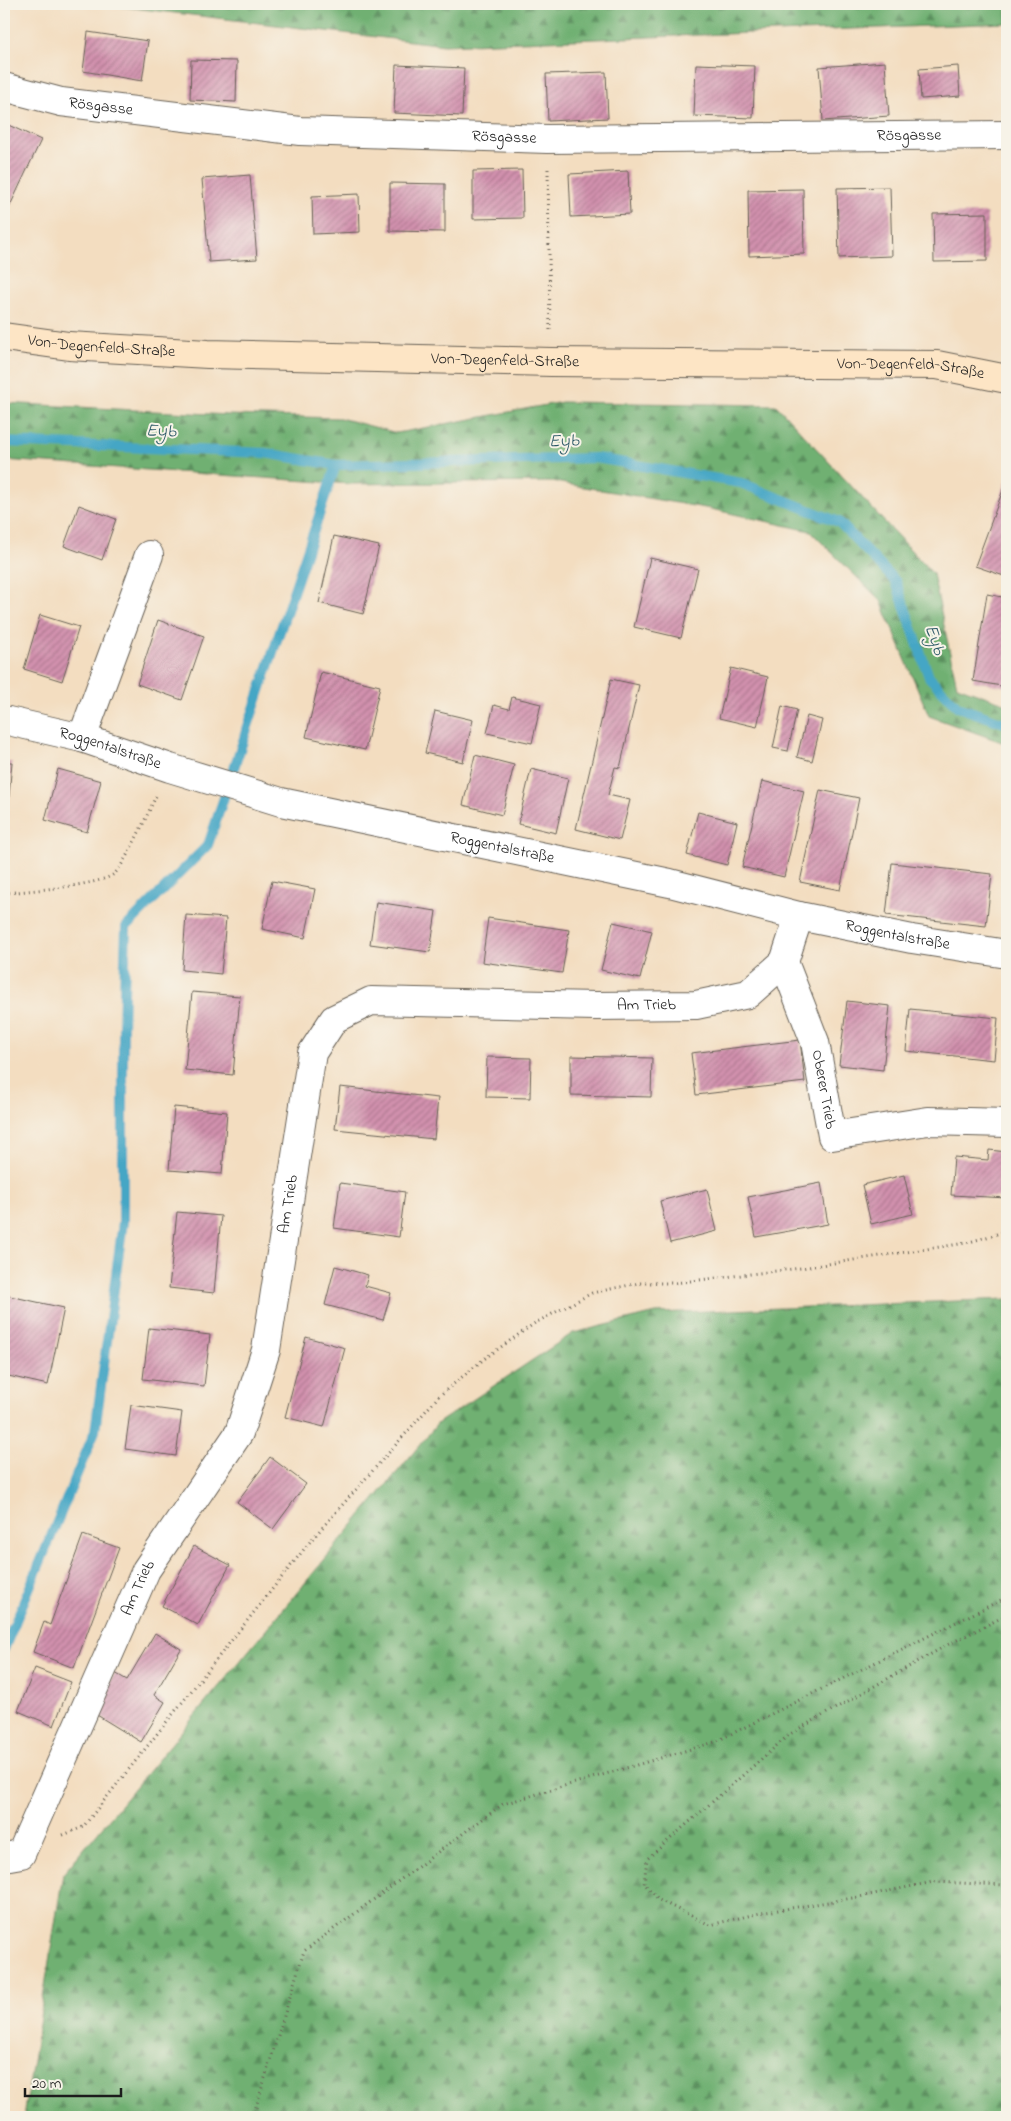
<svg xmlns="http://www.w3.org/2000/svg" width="1011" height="2121" viewBox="0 0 1011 2121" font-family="'Indie Flower',sans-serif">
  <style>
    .forest { fill: url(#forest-firs); stroke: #466647 }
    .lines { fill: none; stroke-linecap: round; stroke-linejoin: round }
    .stream { stroke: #45a6c5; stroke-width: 10 }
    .building { fill: url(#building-hatch) }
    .street-casing { stroke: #676055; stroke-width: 30 }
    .secondary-casing { stroke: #676055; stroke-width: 30 }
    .path { stroke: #676055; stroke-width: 3; stroke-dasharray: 1 4; stroke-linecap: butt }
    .street { stroke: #fff; stroke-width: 28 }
    .secondary { stroke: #fde5c5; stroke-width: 28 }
    .labels { text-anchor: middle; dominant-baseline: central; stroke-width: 4; stroke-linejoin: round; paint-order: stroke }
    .street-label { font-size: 16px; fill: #1c1c1c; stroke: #f7f3e8 }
    .water-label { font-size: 18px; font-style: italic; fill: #2e5a68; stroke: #f7f3e8 }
  </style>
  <defs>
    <pattern id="forest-firs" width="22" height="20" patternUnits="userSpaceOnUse" patternTransform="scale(1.25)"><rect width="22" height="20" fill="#6fb072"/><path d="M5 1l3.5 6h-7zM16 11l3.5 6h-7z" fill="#5a8e5d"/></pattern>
    <pattern id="building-hatch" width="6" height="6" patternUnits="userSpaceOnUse" patternTransform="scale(1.25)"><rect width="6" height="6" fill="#d291ae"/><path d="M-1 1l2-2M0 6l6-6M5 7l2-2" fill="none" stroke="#aa768d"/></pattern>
  </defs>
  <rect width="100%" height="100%" fill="#f7f3e8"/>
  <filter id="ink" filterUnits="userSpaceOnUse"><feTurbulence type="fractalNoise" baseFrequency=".02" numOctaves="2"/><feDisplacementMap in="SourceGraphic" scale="10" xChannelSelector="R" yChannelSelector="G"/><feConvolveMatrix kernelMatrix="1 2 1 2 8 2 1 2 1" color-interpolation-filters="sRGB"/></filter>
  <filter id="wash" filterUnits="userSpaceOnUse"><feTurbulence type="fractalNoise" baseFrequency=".0096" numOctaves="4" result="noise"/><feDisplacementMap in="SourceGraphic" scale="20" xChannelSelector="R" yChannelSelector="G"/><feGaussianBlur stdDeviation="1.12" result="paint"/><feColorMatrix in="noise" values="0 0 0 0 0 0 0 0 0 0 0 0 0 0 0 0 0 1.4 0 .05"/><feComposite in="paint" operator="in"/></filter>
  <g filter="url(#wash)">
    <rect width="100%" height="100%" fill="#f3ddc0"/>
    <path class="forest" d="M99,4H1007V23L444,45Z
      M562,402L776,405L933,574L957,686L1007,704V744L929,716L881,601L810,531L711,509L555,482L350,484L4,460V403L229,415L340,418L397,433Z
      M1007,1299V2117H24L63,1874L438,1423L573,1333L656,1313Z"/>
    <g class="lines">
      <path class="stream" d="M4,442L265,453L336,465L596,458L741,483L839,522L896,582L929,677L958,707L1007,724
        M4,1649L95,1431L123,1222V1028L126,927L208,845L336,465"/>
    </g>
    <g id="blocks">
      <path class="building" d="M88,32L148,41L142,81L83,71Z
        M191,60L237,61L236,102L190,100Z
        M885,62L889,116L823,121L819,67Z
        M696,64L755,66L753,118L694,116Z
        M396,65L464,68L462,116L394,113Z
        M958,66L960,96L921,99L919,69Z
        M606,72L608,118L548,121L546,74Z
        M4,123L41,140L8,210L4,208Z
        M522,170L523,218L473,219V171Z
        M628,171L630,214L571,217L569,174Z
        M250,175L257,259L209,262L202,179Z
        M390,183L445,184V232L390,231Z
        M890,187L892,256L839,258L837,188Z
        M803,189L804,254L749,256L748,190Z
        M359,194L360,232L313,234L312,196Z
        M987,213V261L934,262L933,214Z
        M1007,479V577L975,566Z
        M79,505L116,519L102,560L64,546Z
        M334,536L379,546L363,614L319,603Z
        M650,558L698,569L681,638L634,627Z
        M987,594L1007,598V687L973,681Z
        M40,615L79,627L62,681L24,669Z
        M158,620L204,636L182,700L137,684Z
        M731,668L768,677L757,727L719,718Z
        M321,672L380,686L365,750L306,737Z
        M611,679L639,685L620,768L615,767L608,795L630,800L620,840L576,829Z
        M512,697L541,704L532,743L487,733L494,705L509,709Z
        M782,706L797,710L788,751L773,748Z
        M435,711L473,720L463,762L425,753Z
        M807,716L822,720L812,761L797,757Z
        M475,755L514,765L502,815L463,805Z
        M4,762H12L7,818L4,817Z
        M58,769L101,781L87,832L45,820Z
        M531,769L568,778L556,833L518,824Z
        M762,781L804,791L784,877L742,867Z
        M820,790L859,798L840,890L800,882Z
        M698,812L737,822L727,865L687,855Z
        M892,863L992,874L986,926L886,915Z
        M272,881L315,889L305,938L262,929Z
        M376,902L436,911L430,952L370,944Z
        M186,915L226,918L221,974L182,970Z
        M488,918L569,930L562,973L482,962Z
        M613,922L652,931L640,979L601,970Z
        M192,992L240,996L233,1075L185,1070Z
        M847,1001L890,1006L883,1070L839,1065Z
        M910,1009L998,1018L994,1060L906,1051Z
        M800,1040L805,1082L696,1095L691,1053Z
        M571,1056L652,1058L651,1097L571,1095Z
        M487,1057L531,1058L530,1098L486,1097Z
        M340,1087L438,1098L434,1139L335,1129Z
        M174,1107L227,1112L222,1174L169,1170Z
        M989,1150L1007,1152V1198L951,1195L954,1157L988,1160Z
        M904,1175L913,1214L871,1224L862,1185Z
        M340,1183L405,1192L399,1237L334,1228Z
        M821,1183L828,1224L756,1237L748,1197Z
        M707,1189L717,1231L670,1243L660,1201Z
        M177,1212L221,1216L214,1293L169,1288Z
        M335,1266L368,1275L365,1286L391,1293L383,1320L325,1305Z
        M5,1295L64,1308L48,1385L4,1375V1303Z
        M149,1328L210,1335L204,1386L143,1379Z
        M306,1337L345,1348L324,1427L285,1417Z
        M131,1405L182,1412L176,1456L125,1449Z
        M270,1457L306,1484L273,1529L237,1502Z
        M83,1535L119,1548L74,1668L33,1652L44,1622L50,1625Z
        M194,1546L230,1565L198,1625L162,1606Z
        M155,1633L181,1649L154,1695L165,1702L141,1742L92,1712L115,1673L127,1680Z
        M35,1668L71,1682L54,1726L18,1711Z"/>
    </g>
  </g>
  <g filter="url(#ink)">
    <use href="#blocks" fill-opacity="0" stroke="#676055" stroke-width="1"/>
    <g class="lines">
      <defs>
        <g id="street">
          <path id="s1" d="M4,87L61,102L300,131L547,139L1007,135"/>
          <path id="s2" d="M4,720L82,738L170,768L281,802L670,883L799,916L912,939L1007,954"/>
          <path d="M82,738L149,555"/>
          <path id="s3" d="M784,962L815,1042L832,1136L928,1121L1007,1123"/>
          <path id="s4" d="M4,1857L21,1854L146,1570L239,1433L266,1350L312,1053L334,1019L371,1001L596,1006L696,1005L748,994L784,962L799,916"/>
        </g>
        <g id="secondary">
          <path id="s5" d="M4,337L69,346L208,354L551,362L937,365L1007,379"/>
        </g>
      </defs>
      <use href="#street" class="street-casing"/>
      <use href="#secondary" class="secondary-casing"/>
      <path class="path" d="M548,169L550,333
        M4,893C26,891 99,886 114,874C125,865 149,811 156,796
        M1007,1615L947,1645L790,1734L647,1859L644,1883L659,1900L710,1925L760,1913L859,1897L933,1882L1007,1885
        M63,1835L83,1827L313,1538L439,1396L484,1359L535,1323L592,1293L639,1283H674L801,1268L966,1243L1007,1231
        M253,2117L304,1951L503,1804L715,1742L1007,1597"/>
      <use href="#street" class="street"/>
      <use href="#secondary" class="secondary"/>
    </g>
  </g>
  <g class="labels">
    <g class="street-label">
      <text stroke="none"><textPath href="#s1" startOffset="99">Rösgasse</textPath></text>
      <text stroke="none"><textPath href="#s1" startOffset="909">Rösgasse</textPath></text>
      <text stroke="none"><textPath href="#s1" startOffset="504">Rösgasse</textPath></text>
      <text stroke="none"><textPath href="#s5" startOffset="98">Von-Degenfeld-Straße</textPath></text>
      <text stroke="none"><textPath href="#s5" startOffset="502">Von-Degenfeld-Straße</textPath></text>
      <text stroke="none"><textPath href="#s5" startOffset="908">Von-Degenfeld-Straße</textPath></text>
      <text stroke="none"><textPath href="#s2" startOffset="110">Roggentalstraße</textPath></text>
      <text stroke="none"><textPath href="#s2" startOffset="515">Roggentalstraße</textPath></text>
      <text stroke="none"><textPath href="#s2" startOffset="920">Roggentalstraße</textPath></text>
      <text stroke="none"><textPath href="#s4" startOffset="1238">Am Trieb</textPath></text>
      <text stroke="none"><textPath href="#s3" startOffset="134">Oberer Trieb</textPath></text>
      <text stroke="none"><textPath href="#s4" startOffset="728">Am Trieb</textPath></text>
      <text stroke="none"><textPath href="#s4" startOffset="308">Am Trieb</textPath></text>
    </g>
    <g class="water-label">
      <text transform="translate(161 432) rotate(2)">Eyb</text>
      <text transform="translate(564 442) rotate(-2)">Eyb</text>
      <text transform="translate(934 640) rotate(71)">Eyb</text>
    </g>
  </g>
  <rect width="1011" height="2121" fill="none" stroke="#f7f3e8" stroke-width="20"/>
  <path d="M25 2088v8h96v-8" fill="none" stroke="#1c1c1c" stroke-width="2.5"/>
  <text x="32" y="2088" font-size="15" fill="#1c1c1c" stroke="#f7f3e8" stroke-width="4" paint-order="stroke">20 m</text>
</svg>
